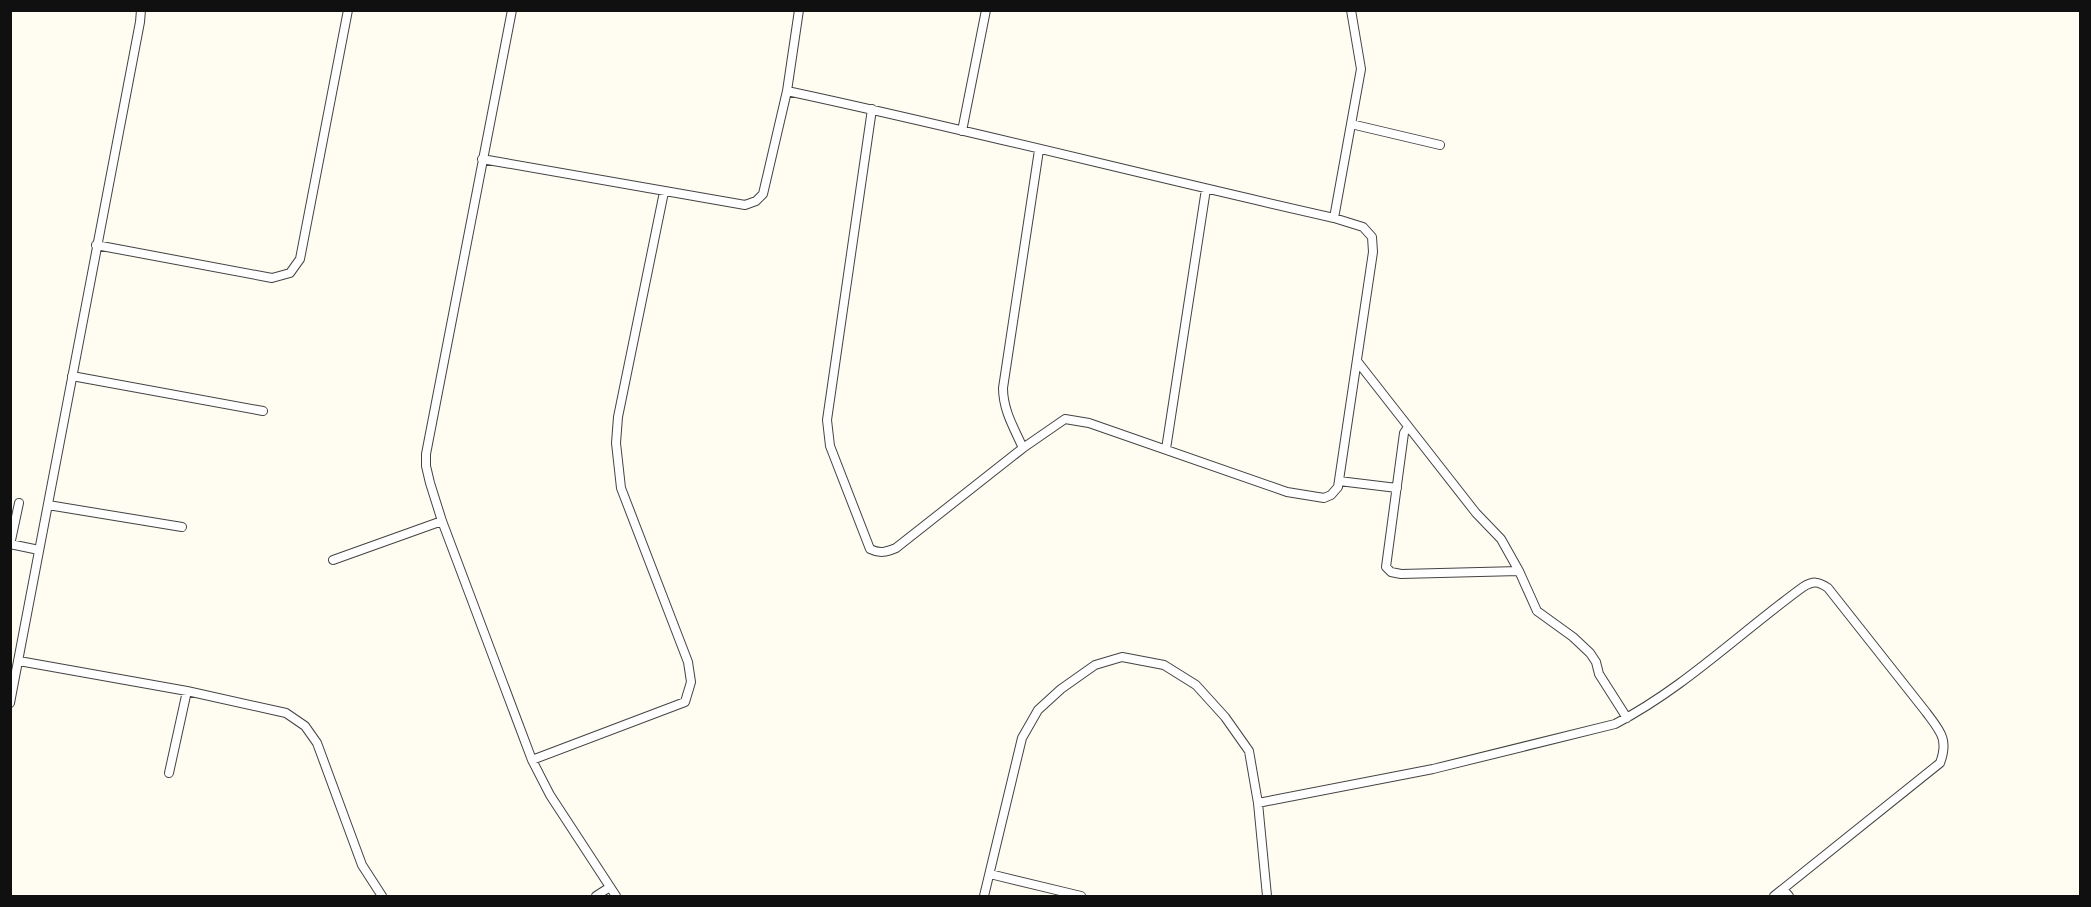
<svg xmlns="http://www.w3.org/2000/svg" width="2091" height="907" viewBox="0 0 2091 907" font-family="'Roboto Serif',serif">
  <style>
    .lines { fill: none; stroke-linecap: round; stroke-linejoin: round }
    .minor-casing { stroke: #434343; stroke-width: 10 }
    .minor { stroke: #fff; stroke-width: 8 }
  </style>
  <rect width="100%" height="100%" fill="#fffcf2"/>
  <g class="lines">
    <defs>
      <path id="minor" d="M512,10L426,454V466L430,483L442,521L532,760L550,795L616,896
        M787,91C970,130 1151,177 1334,218L1363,227L1372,237L1373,252L1338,487L1331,495L1324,498L1287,492L1089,423L1065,419L1023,448L896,548C886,552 880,554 870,549L830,446L827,420L872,109
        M1351,124L1440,145
        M962,131L986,10
        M482,159L745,205L756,201L763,194L787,91L799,10
        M1334,218L1361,69L1351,10
        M96,245L272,278L290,273L300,259L348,10
        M1357,361L1476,513L1501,539L1519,571
        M72,376L263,411
        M1408,427L1404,433L1386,567L1391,572L1401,574L1519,571L1537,611L1573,637L1590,653L1596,662L1599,674L1627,718
        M1023,448C1014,428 1003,410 1003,388L1039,150
        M1166,449L1206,189
        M1339,481L1397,488
        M48,505L182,527
        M10,544L39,550
        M10,545L19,503
        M333,560L442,521
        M19,661L187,691L286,713L305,726L317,743L362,865L382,896
        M10,703L140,22L141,10
        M532,760L685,702L691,682L688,662L621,488L616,443L618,417L664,192
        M169,773L187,691
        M1258,803L1433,769L1615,724C1683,689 1741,632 1803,587C1813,581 1818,581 1828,588L1926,712C1940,731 1949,739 1940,763L1774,896
        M990,874L1081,896
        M1783,889L1789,896
        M596,896L610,887
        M984,896L1022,738L1038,710L1061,689L1095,665L1122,657L1164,665L1196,685L1225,717L1249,751L1258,803L1267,896"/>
    </defs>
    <use href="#minor" class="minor-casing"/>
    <use href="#minor" class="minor"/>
  </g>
  <rect width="2091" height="907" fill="none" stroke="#101010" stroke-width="24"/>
</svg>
